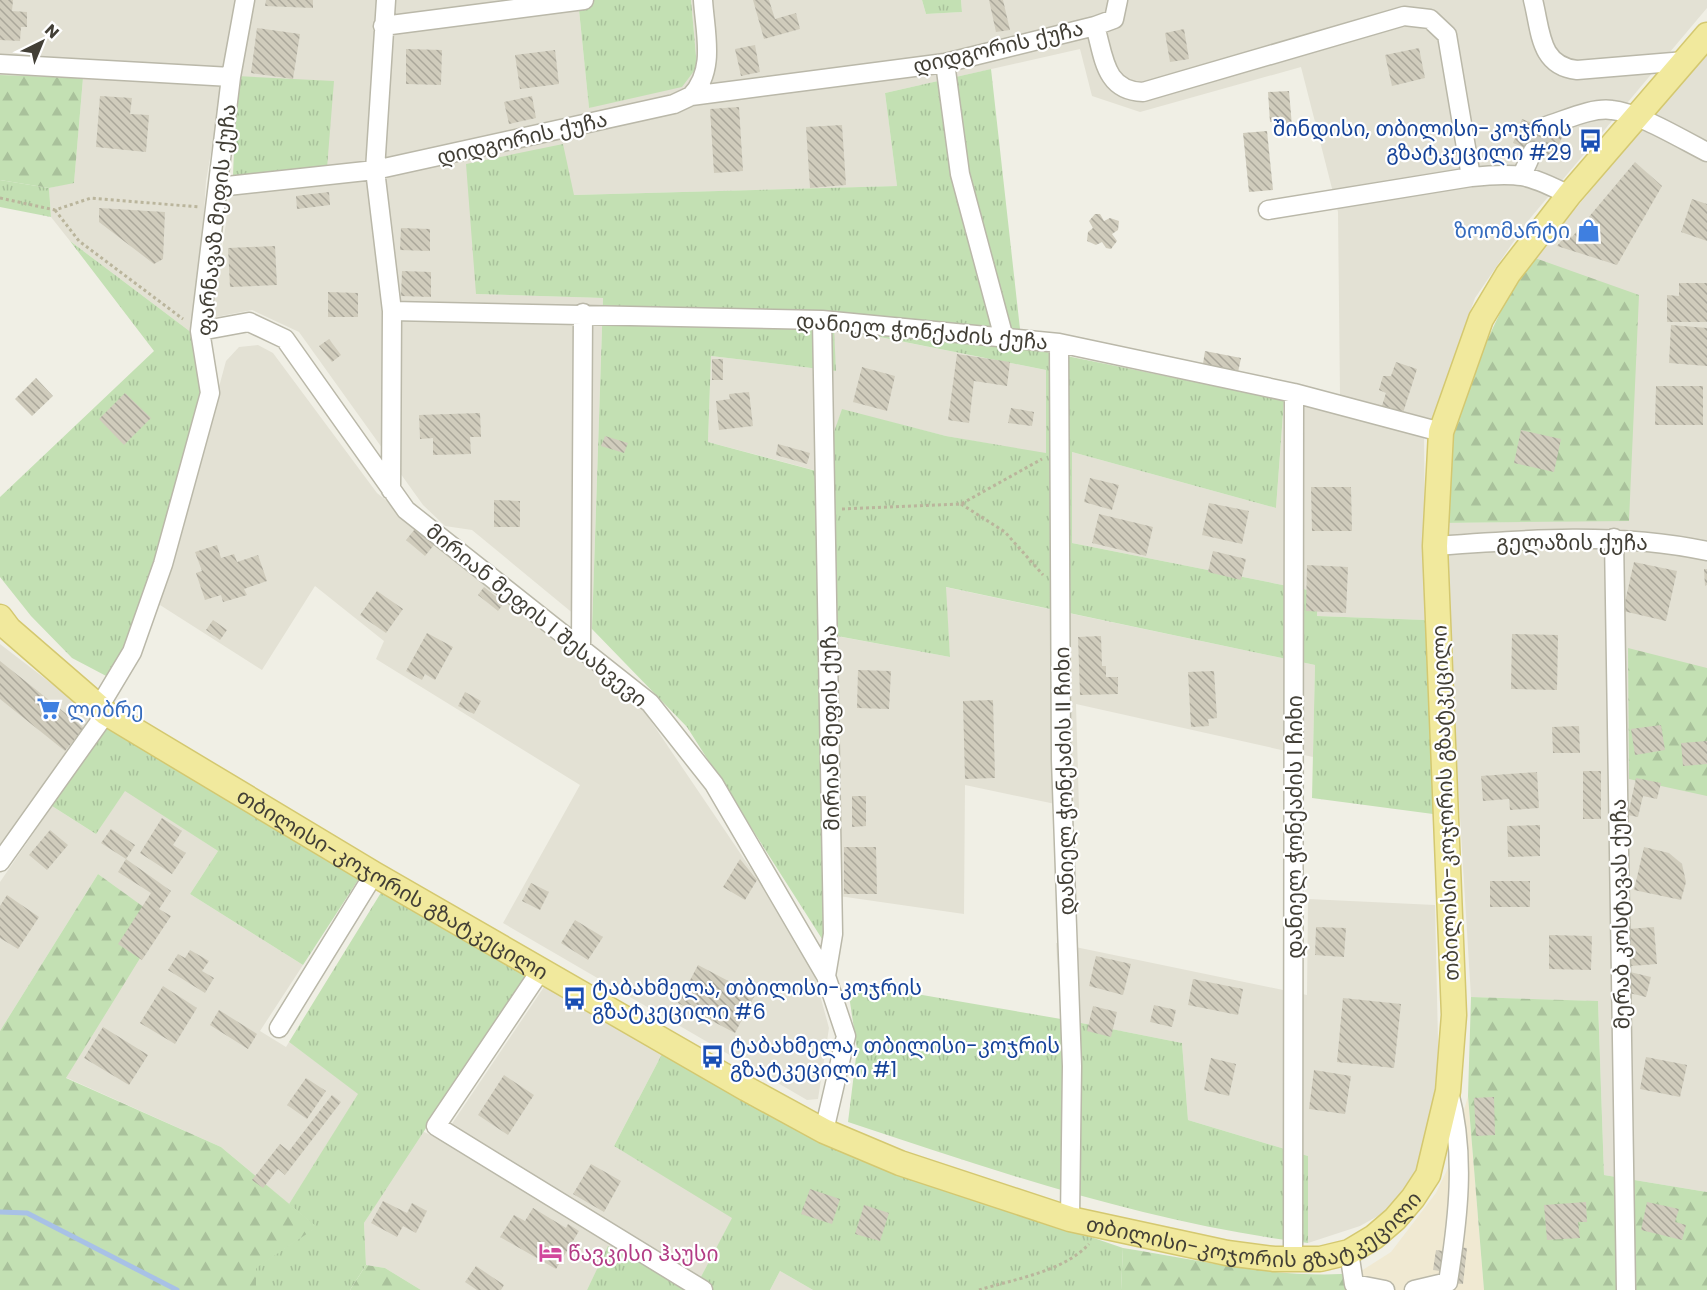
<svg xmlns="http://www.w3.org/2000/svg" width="1707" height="1290" viewBox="0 0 1707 1290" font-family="Poppins,'Noto Sans Georgian',sans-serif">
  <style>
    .residential { fill: #e3e1d4 }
    .commercial { fill: #f0e9d2 }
    .grass { fill: url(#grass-tufts); fill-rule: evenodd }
    .forest { fill: url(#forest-firs) }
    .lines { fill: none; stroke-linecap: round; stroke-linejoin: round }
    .stream { stroke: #a8c1e6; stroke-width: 5 }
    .building { fill: url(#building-back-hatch) }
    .minor-tunnel { stroke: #cdccc2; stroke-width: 18; stroke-dasharray: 18 9; stroke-linecap: butt }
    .minor-casing { stroke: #bab8a9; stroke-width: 21 }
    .major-casing { stroke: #d4c870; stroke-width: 27 }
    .path { stroke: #bab59c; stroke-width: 3; stroke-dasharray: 3 3; stroke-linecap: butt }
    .minor { stroke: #fff; stroke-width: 18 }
    .major { stroke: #f1e99d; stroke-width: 24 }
    .labels { text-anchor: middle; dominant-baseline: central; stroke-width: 4.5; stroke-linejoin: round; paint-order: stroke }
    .street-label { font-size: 21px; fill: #423f36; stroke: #fff }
    .transit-label { font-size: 21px; fill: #164399; stroke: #fff; text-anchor: start }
    .shop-label { font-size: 21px; fill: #366cbe; stroke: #fff; text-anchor: end }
    .hotel-label { font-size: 21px; fill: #b23c85; stroke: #fff; text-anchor: start }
  </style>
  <defs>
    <pattern id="grass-tufts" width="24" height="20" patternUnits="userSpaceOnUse" patternTransform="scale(1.5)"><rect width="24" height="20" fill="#c3e0b3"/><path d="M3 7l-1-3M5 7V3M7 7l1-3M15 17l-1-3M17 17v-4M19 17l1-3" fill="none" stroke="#a9c19b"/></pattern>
    <pattern id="forest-firs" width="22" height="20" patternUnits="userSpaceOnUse" patternTransform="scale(1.5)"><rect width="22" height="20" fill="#c3e0b3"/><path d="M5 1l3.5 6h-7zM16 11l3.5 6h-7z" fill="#a9c19b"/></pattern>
    <pattern id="building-back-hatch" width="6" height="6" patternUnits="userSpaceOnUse" patternTransform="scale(1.5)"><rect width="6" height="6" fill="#d0ccbc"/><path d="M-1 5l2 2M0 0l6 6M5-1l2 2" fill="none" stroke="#aaa79a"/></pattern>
  </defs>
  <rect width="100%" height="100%" fill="#f0efe5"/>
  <path class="residential" d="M0,0H238L206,181L196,336L70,241L51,217L49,188L74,182L83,78L0,75Z
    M252,0H578L589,108L697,67L691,0H922L926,14L962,12L961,0H1707V8L1527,222L1475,298L1432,419L1340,395L1338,212L1301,67L1140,112L1092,96L1080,49L885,93L897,186L574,195L476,294L603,298L592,629L472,530L445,526L423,505L299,332L252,310L216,317L214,302L233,177L237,76Z
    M1707,49V1192L1604,1175L1598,1001L1471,997L1442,523L1629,520L1535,258Z
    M833,328L1046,370V454L946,436L842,410L821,472L708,442L711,356L836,371Z
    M258,345L273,353L377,493L640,705L778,909L812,966L829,1028L818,1099L807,1100L503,923L580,785L376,659L384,641L315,586L262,670L160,605L226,361L239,347Z
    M1284,400L1424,436L1426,620L1317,616L1318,592L1072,543V452L1276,508Z
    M945,587L1315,665L1313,757L1076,704L1079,809L965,785L964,914L825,894L820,633L950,657Z
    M0,644L95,717L0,848Z
    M125,790L218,851L190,894L303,965L260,1031L286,1047L289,1042L359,1094L289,1204L221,1147L65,1077L162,921L98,874L0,1031V882L52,806L96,834Z
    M1308,899L1435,905L1439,1085L1424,1161L1394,1207L1360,1226L1308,1243V1156L1188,1120L1182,1043L1061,1019L1056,943L1307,995Z
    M546,984L663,1052L614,1146L733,1217L694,1290L609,1246L587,1290H421L385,1268L366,1265L364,1223L422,1131L441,1140Z
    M780,1271L813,1290H770Z"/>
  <path class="commercial" d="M1468,1096L1484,1290H1357L1358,1273L1391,1252L1436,1193L1448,1168Z"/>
  <path class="grass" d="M578,0H691L697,67L682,87L589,108Z
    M922,0H961L962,12L926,14Z
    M991,69L1022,347L1284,400L1276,508L1072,452V543L1318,592L1317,616L1426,620L1433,814L1312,798L1315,665L946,587L950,657L821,633L824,942L687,727L592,629L603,298L476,294L466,164L563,144L574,195L897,186L885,93ZM834,328L1046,370V453L946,436L842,409L820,472L708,442L711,356L836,371Z
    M237,76L334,81L327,168L233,177Z
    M0,180L49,188L51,217L0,207Z
    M70,241L196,336L194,352L203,394L131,650L110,678L72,658L31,616L0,577V497L154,351Z
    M108,723L360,877L303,965L190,894L218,851L125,791L96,834L52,806Z
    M382,891L528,972L364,1223L366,1265L350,1290H256L255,1268L316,1227L289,1204L358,1094L289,1042Z
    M847,982L1061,1019L1182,1043L1188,1120L1308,1156V1243C1151,1224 998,1172 848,1122L857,1049Z
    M663,1052L882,1166L1123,1248L1121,1290H813L780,1271L770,1290H587L608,1246L694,1290L732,1218L614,1146Z"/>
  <path class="forest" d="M0,75L83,78L74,183L49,188L0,180Z
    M1535,258L1639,295L1629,521L1442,523L1445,450L1472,372L1509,294Z
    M1628,648L1707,668V796L1629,779Z
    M98,874L163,921L66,1078L221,1147L317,1227L256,1268V1290H0V1031Z
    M1471,997L1598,1001L1604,1175L1707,1192V1290H1484L1468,1096Z
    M1123,1248C1200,1260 1279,1280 1358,1273L1357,1290H1121Z
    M366,1265L385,1268L421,1290H350Z"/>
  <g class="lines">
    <path class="stream" d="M0,1212L27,1213L177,1290"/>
  </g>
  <path class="building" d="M0,0H13L12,11L27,12V27H21L20,41L0,40Z
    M266,0H313V8L265,6Z
    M753,0H769L775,19L796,13L800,29L764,39Z
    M989,0H1003L1010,30L996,32Z
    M257,28L300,34L293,79L251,73Z
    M1184,29L1189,59L1170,62L1165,33Z
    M755,45L760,72L741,76L735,49Z
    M1419,48L1425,78L1392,86L1385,55Z
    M406,49L442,50L441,85L406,84Z
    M555,50L559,84L520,89L515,55Z
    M1289,91L1292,126L1282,127V121L1270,122L1268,92Z
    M100,96L132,98L130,114L149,115L146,152L96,147Z
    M532,96L536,118L509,124L504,102Z
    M739,107L743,171L714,173L710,109Z
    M1522,119L1563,135L1553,159L1513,143Z
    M842,125L846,185L810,188L806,127Z
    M1267,131L1273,190L1249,192L1243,133Z
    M1635,162L1662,186L1617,265L1557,246L1567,234L1572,237Z
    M329,192L330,205L297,209L296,196Z
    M1692,199L1707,204V241L1681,232Z
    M99,208L165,212L163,259L154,264L99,222Z
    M1095,214H1100L1104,221L1110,218L1119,221L1118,230L1112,234L1117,241L1111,249L1106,248L1102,242L1096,245L1087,241L1088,232L1093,228L1089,221Z
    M401,228L430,229V251L400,250Z
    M275,246L277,285L230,287L228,248Z
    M402,271L431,272V297L401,296Z
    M1679,283H1707V322H1667V295L1679,296Z
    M328,292L358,293V317H328Z
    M1671,325L1707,328V366L1669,363Z
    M329,339L341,355L332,362L319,346Z
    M1205,351L1241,358L1237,377L1202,370Z
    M957,354L1010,362L1007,386L974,381L969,423L948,420Z
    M712,359H723V380H712Z
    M1396,362L1417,369L1402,416L1381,409L1386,393L1379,390L1383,376H1391Z
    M862,367L895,376L887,411L853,402Z
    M36,378L53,396L32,416L15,399Z
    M1656,386H1703V425H1655Z
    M749,392L753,426L719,430L716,401L730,399L729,394Z
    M125,393L151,418L124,445L99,419Z
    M1011,408L1034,412L1032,426L1008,423Z
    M480,413L481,437H470L471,454L433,455V438L420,439L419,415Z
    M1521,430L1561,439L1554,472L1514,463Z
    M605,436L628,443L624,453L601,446Z
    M778,444L810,453L807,464L776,455Z
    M1090,478L1119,485L1112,510L1084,502Z
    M1311,487H1351L1352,531H1312Z
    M494,500L520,501V527H494Z
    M1209,503L1249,511L1242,544L1202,535Z
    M1099,514L1153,527L1146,556L1092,543Z
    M415,529L434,545L425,556L406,540Z
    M217,545L221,558L234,554L237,562L258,555L267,581L244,589L247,595L223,602L221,595L205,600L196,573L202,571L195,552Z
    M1213,551L1246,559L1241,580L1208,572Z
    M1634,562L1677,571L1666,621L1623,611Z
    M1307,565L1348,567L1346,613L1306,611Z
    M1704,569H1707V585L1705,586Z
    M484,587L504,603L498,611L478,595Z
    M377,591L403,609L386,633L360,615Z
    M213,620L227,630L220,640L206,630Z
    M427,633L453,647L435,680L425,674L422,680L406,671Z
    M1512,634L1558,635L1557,690L1511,689Z
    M1101,636L1102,666H1106V677H1118V694L1080,695L1078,637Z
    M0,661L84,728L65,751L0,699Z
    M858,670L891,671L889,709L857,708Z
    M1214,671L1217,718L1208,719L1209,726L1191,727L1188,672Z
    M465,692L481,701L474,714L458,706Z
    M993,700L995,778L965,779L963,701Z
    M1661,725L1665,750L1635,755L1631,729Z
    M1579,726L1580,753H1553L1552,727Z
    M1707,741V764L1683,766L1681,743Z
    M1583,771H1601V819H1583Z
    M1537,772L1539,808L1510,810L1509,799L1483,801L1481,776Z
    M1636,778L1661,783L1657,799L1643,796L1638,817L1628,815Z
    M852,796H866V826L852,827Z
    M162,818L182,831L173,845L186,853L172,874L140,853Z
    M1540,825V856L1508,857L1507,826Z
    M111,829L135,845L126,859L101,843Z
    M50,830L68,845L47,870L29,855Z
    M844,847H876L877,894H844Z
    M1644,847L1669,853L1682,864L1686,882L1681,900L1634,890Z
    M126,859L171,891L159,909L171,916L142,960L118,944L151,893L118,872Z
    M740,859L757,880L745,900L723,887Z
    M1490,881H1530V907H1490Z
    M531,883L549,892L540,910L522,901Z
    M7,895L39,917L18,949L0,938V906Z
    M575,920L603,937L588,960L561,943Z
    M1316,927L1346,928L1344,957L1315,955Z
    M1654,927L1657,964L1631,966L1628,929Z
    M1549,935L1592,936L1591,970L1549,969Z
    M190,950L209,961L202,971L214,978L205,993L168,970L178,954L185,958Z
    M1096,956L1131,964L1123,995L1089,986Z
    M698,965L755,995L735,1033L678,1003Z
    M1630,972L1651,977L1646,997L1625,992Z
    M1193,979L1243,989L1238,1015L1188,1005Z
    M163,986L197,1008L175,1044L140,1023Z
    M1343,998L1401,1004L1394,1068L1337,1062Z
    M1154,1005L1176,1010L1172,1027L1150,1022Z
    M1093,1006L1117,1012L1111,1037L1087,1031Z
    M219,1010L257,1034L248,1049L210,1025Z
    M103,1027L148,1055L129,1085L84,1058Z
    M1646,1057L1687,1065L1680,1097L1640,1089Z
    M1211,1058L1236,1064L1229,1096L1204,1090Z
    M1314,1070L1351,1076L1345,1114L1309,1109Z
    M504,1075L534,1095L508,1135L478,1115Z
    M306,1078L326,1091L307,1119L287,1105Z
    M332,1095L341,1102L285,1175L278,1169L263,1188L252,1180L280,1144L289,1151Z
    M1494,1097L1495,1135L1476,1136L1474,1098Z
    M591,1164L621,1181L604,1212L573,1194Z
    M810,1189L840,1199L832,1224L801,1214Z
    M383,1201L407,1213L412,1203L427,1211L416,1233L403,1226L397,1237L371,1223Z
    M1586,1202L1587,1222H1578L1580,1238L1547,1240L1544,1205Z
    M1647,1202L1679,1209L1675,1222L1686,1225L1682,1240L1641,1230Z
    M864,1205L889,1213L880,1241L855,1234Z
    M533,1208L566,1228L568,1224L579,1231L556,1269L500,1237L514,1215L525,1221Z
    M1457,1247L1467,1248L1463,1284L1452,1283L1454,1273L1433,1270L1436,1250L1457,1253Z
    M476,1266L504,1285L501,1290H477L465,1282Z"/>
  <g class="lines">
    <path class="minor-tunnel" d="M1533,151L1543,127"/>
    <defs>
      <path id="minor" d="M386,0L375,170L392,311L391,490
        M1533,0C1541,31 1539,66 1577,70L1685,61
        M383,26L584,0
        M1095,26L1114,19L1118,0
        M945,63L960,174L1004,338
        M0,64L231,77
        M691,96C716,70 705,33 703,0
        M1543,127C1564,121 1591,107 1612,110C1637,112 1683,140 1707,152
        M1522,175L1533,151
        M218,187L375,170L674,104L691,96L945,63L1095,26C1104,56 1104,91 1143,92L1404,16L1430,19L1447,35L1471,177C1518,172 1528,174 1569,195
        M1268,210L1471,177
        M392,311L822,320L1059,343L1294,393L1441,432
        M822,320L833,934L826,976L846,1036L824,1131
        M200,331L249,322L285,339L406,510L650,703L714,784L826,976
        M1059,343L1061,760L1072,1066L1070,1219
        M1614,538L1626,1290
        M1435,546C1527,539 1617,532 1707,551
        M581,647L583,313
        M99,707L132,652L163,564L210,393L200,331L231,77L245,0
        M0,862L106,713
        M541,970L436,1126L703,1290
        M279,1028L374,874
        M1349,1252L1354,1284L1385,1290
        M1293,1260L1294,393
        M1414,1290L1448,1282C1458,1219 1466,1155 1449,1092"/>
      <g id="major">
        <path id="s1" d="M0,617L9,629L106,713L374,874L747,1089L824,1131L900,1163L1070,1219L1227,1253L1274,1259H1320L1349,1252L1374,1237L1395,1219L1413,1198L1428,1175L1448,1091L1454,1015L1435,546L1441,432L1481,319L1508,274L1569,195L1707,35"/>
      </g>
    </defs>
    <use href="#minor" class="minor-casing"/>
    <use href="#major" class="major-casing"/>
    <path class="path" d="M0,198L55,210L91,198L199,207
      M55,210L79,241L183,319
      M961,504L1005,532L1043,575
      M842,509L961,504L1042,459
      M979,1290C1014,1279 1063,1272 1089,1244"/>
    <use href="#minor" class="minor"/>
    <use href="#major" class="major"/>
  </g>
  <defs>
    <symbol id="bus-bare" viewBox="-9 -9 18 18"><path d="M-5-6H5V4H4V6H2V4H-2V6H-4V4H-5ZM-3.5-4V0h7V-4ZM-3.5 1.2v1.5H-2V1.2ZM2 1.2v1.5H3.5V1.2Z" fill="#1a4fb4" stroke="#fff" stroke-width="2.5" paint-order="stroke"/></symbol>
    <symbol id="shop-bare" viewBox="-9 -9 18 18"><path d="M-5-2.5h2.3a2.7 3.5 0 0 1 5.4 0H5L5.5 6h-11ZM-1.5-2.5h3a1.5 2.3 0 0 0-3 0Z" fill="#3f7fe0" stroke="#fff" stroke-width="2.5" paint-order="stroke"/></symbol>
    <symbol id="supermarket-bare" viewBox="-9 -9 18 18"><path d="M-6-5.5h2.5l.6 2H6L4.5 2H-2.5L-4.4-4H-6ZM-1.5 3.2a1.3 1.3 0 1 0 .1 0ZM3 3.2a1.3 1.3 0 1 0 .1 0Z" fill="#3f7fe0" stroke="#fff" stroke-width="2.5" paint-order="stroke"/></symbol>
    <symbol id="hotel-bare" viewBox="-9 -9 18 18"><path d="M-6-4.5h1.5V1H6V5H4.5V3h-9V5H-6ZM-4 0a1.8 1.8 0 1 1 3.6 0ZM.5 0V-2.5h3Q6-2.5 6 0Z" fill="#d1479c" stroke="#fff" stroke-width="2.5" paint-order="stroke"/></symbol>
  </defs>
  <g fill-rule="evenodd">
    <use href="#bus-bare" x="1574" y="124" width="33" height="33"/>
    <use href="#shop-bare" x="1572" y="214" width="33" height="33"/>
    <use href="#supermarket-bare" x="32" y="692" width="33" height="33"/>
    <use href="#bus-bare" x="558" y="982" width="33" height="33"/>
    <use href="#bus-bare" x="696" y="1040" width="33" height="33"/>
    <use href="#hotel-bare" x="534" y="1236" width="33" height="33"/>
  </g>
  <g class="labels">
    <g class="street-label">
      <text transform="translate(998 47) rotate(-13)">დიდგორის ქუჩა</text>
      <text transform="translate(522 138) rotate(-13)">დიდგორის ქუჩა</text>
      <text transform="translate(216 220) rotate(-84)">ფარნავაზ მეფის ქუჩა</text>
      <text transform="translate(922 331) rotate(5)">დანიელ ჭონქაძის ქუჩა</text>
      <text x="1572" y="542">გელაზის ქუჩა</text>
      <text transform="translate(537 615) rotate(39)">მირიან მეფის I შესახვევი</text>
      <text transform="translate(830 728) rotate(-91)">მირიან მეფის ქუჩა</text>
      <text transform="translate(1064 781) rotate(-91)">დანიელ ჭონქაძის II ჩიხი</text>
      <text transform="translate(1445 803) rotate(-92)">თბილისი-კოჯორის გზატკეცილი</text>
      <text transform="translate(1294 827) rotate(-90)">დანიელ ჭონქაძის I ჩიხი</text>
      <text stroke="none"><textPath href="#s1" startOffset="477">თბილისი-კოჯორის გზატკეცილი</textPath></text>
      <text transform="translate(1620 914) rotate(-91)">მერაბ კოსტავას ქუჩა</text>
      <text stroke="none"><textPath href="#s1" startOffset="1431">თბილისი-კოჯორის გზატკეცილი</textPath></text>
    </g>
    <g class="transit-label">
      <text x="1572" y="128" text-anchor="end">შინდისი, თბილისი-კოჯრის<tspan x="1572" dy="24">გზატკეცილი #29</tspan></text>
      <text x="592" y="987">ტაბახმელა, თბილისი-კოჯრის<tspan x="592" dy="24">გზატკეცილი #6</tspan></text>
      <text x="730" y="1045">ტაბახმელა, თბილისი-კოჯრის<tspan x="730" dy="24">გზატკეცილი #1</tspan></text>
    </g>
    <g class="shop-label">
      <text x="1570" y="230">ზოომარტი</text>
      <text x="67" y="709" text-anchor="start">ლიბრე</text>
    </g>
    <g class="hotel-label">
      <text x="568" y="1253">წავკისი ჰაუსი</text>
    </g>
  </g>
  <g transform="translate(42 42) rotate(43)" stroke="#ffffff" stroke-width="4.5" paint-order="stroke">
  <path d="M0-4.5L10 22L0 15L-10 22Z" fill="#423f36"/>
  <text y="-9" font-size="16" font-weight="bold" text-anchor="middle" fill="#423f36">N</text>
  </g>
</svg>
